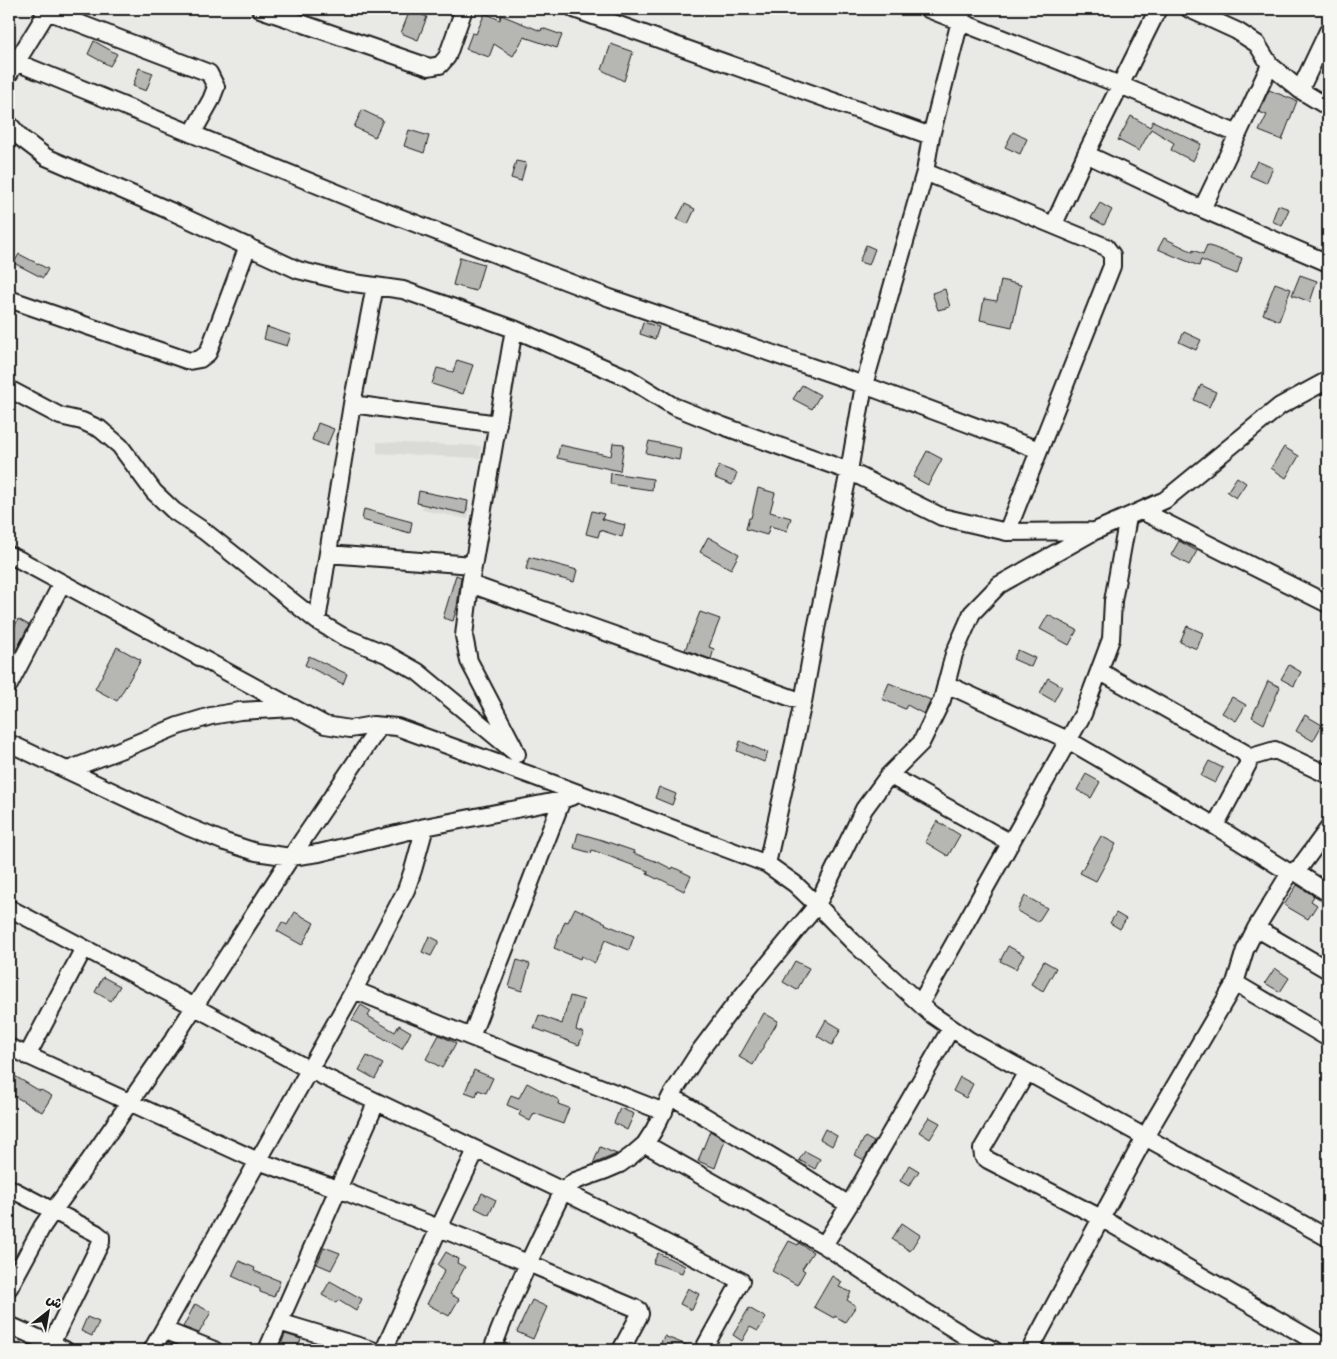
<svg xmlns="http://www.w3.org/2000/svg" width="1337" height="1359" viewBox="0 0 1337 1359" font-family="Caveat,'Playpen Sans Arabic',sans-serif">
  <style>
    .built { fill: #dadad6 }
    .building { fill: #b6b6b3; stroke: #1c1c1c }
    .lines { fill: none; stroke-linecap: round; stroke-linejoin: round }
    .minor-casing { stroke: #1c1c1c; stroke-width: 20 }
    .minor { stroke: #f6f6f2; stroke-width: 16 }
  </style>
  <rect width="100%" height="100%" fill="#e9e9e5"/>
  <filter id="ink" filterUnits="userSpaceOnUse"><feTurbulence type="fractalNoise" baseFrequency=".02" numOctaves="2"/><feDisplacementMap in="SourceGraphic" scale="10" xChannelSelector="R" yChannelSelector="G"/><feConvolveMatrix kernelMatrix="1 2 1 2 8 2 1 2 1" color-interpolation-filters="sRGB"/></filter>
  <g filter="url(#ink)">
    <path class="built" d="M377,442L481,446L480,458L377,453Z
      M424,499L470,508L468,519L422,510Z"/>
    <path class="building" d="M410,10L427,17L418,40L401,33Z
      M485,13L500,20L501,15L541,31L542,28L562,35L557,48L524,37L513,56L494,44L489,57L466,49L472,33L476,34Z
      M94,41L117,54L110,66L88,54Z
      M611,44L633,52L624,81L602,70Z
      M139,68L153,73L146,91L133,86Z
      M1269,90L1297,101L1282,140L1259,131L1267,115L1259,112Z
      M362,110L383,120L375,137L354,127Z
      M1131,116L1150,127L1153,121L1201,144L1193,161L1171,150L1174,143L1151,129L1139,151L1118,140Z
      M409,130L429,136L424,153L404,146Z
      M1013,132L1027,139L1020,154L1005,147Z
      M516,161L526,163L521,181L511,178Z
      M1257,161L1273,168L1266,183L1250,176Z
      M1100,203L1112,210L1104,225L1091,218Z
      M685,204L695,209L688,224L677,219Z
      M1278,205L1289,209L1282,226L1272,221Z
      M1164,238L1193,252V250L1203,254L1207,245L1242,258L1237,274L1201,260L1199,266L1174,256L1158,249Z
      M866,245L875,249L869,265L859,262Z
      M19,254L48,269L43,278L14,263Z
      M460,257L484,264L476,291L453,285Z
      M1300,275L1317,281L1310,302L1292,295Z
      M1001,280L1021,285L1012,327L980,320L984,299L997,301Z
      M1275,283L1291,289L1279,321L1263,314Z
      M945,289L950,307L938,310L932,293Z
      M643,322L659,327L655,339L640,334Z
      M267,327L291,335L287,346L264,339Z
      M1184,332L1201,340L1196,350L1179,342Z
      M457,360L473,365L463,394L432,384L437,368L453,372Z
      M802,385L820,395L812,409L793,399Z
      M1201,385L1216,392L1209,407L1194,400Z
      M318,423L334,429L327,446L312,440Z
      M649,441L681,448L679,460L646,453Z
      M613,443L624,444L620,471L557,458L560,445L611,456Z
      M1284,447L1299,456L1286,478L1271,468Z
      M927,451L942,459L928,485L913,477Z
      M719,466L737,473L732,485L715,478Z
      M611,473L653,479L652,490L610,484Z
      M1237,477L1246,483L1236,498L1227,492Z
      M758,488L775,493L770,512L791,518L787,531L770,526L767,535L746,529L749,518H751Z
      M419,491L468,501L466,514L417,503Z
      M364,509L412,522L410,533L362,520Z
      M592,511L604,514L602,519L625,525L622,537L600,530L598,537L586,534Z
      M708,537L739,554L731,569L700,552Z
      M1179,541L1197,551L1189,565L1171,555Z
      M529,557L577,570L574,582L526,569Z
      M456,575L461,577L457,607L453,621L443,618Z
      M700,612L720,619L709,647L714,649L711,659L685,650Z
      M1048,615L1077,630L1069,645L1040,629Z
      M18,619L29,625L9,664V623L15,626Z
      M1187,626L1203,633L1197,649L1180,642Z
      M117,647L141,660L117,701L95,689Z
      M1018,650L1035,658L1031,667L1013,659Z
      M309,656L347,674L343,684L305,665Z
      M1289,665L1301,672L1294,686L1281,679Z
      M1048,678L1062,686L1054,701L1040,693Z
      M1268,681L1280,687L1264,724L1252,717Z
      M889,683L931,700L924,714L907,705L905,709L882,699Z
      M1232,697L1246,705L1236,721L1222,713Z
      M1305,715L1322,725L1313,741L1296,731Z
      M740,741L768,753L764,762L737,751Z
      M1209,761L1223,768L1215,783L1201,776Z
      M1086,774L1100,782L1091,798L1077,790Z
      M659,787L676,794L672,805L655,798Z
      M937,821L960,835L948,856L925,842Z
      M578,833L599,839L634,851L633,853L658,862L672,869L673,867L691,876L684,891L658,878L657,879L647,874L648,871L592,850L591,853L574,848Z
      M1101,836L1116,844L1096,881L1080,873Z
      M1297,885L1314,896L1311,901L1317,905L1308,919L1284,905Z
      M1025,896L1047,908L1038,922L1017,911Z
      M575,908L606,923L605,924L634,936L629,950L605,940L595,963L581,956L580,959L554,948L565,921L568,922Z
      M295,912L314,923L302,945L277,931L282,922L287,925Z
      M1116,913L1126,919L1120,929L1110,923Z
      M429,936L439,941L431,956L422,952Z
      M1008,946L1024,955L1016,969L1000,961Z
      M517,960L530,964L522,991L509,987Z
      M795,961L809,968L797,990L783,982Z
      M1044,961L1056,968L1043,991L1031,984Z
      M1275,968L1289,978L1280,992L1265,983Z
      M103,977L120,986L111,1001L95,992Z
      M570,996L584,1000L576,1030L584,1033L579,1045L534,1028L539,1015L562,1024Z
      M361,1005L371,1011L368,1016L395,1032L399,1025L411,1032L402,1049L352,1020Z
      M764,1013L778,1021L753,1065L739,1057Z
      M826,1020L841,1029L832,1045L817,1036Z
      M439,1035L456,1043L442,1068L426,1059Z
      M367,1056L383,1064L375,1079L359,1070Z
      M474,1070L493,1078L486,1093L478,1090L476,1096L465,1092Z
      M13,1075L40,1091L41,1090L52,1096L42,1112L9,1093V1082Z
      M960,1077L973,1084L966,1098L953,1091Z
      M527,1083L559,1100L558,1104L569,1108L563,1124L534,1113L530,1121L519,1115L521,1111L507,1105L511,1095L519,1098Z
      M620,1108L634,1114L627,1130L614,1123Z
      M929,1117L940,1123L930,1139L919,1132Z
      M825,1129L837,1136L832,1146L820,1139Z
      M710,1131L725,1140L715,1168L698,1161Z
      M865,1137L874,1142L864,1160L855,1155Z
      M600,1147L607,1150L617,1154L593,1164Z
      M805,1151L820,1159L815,1169L799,1160Z
      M909,1165L919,1171L909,1186L900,1181Z
      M482,1193L496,1200L489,1215L475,1208Z
      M902,1223L920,1235L910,1251L892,1239Z
      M789,1241L798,1245L799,1243L813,1252L802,1269L805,1271L797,1285L772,1271Z
      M324,1247L340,1253L331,1270L317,1264Z
      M446,1252L458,1259L457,1263L465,1267L450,1294L459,1299L449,1316L427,1304L445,1270L438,1265Z
      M658,1253L685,1266L682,1273L653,1263Z
      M239,1261L255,1268L254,1271L280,1281L274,1297L260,1292V1289L232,1276Z
      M832,1276L842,1282L839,1287L851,1292L847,1300L856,1306L845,1322L835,1316L834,1318L814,1307Z
      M330,1281L362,1299L356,1311L338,1300L336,1303L322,1295Z
      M688,1288L699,1294L692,1310L680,1304Z
      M532,1300L547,1307L533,1339L517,1332Z
      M195,1304L211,1312L199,1333L183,1327Z
      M749,1308L766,1318L758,1331L750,1327L742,1341L733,1335Z
      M87,1317L99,1322L92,1336L81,1331Z
      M285,1334L301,1339L297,1350H279Z
      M664,1336L694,1348L693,1350H658Z"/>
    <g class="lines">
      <defs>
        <path id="minor" d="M42,9L209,73L216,87L211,100L192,134
          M260,9L429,67L440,65L447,57L464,9
          M574,9L931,136
          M928,9L1120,85L1238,134
          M1189,9L1237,31L1257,44L1270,65L1300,90L1328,107
          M16,62L357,201L610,298L864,385L1039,450
          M9,74L49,9
          M1300,90L1328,31
          M9,124L21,138L46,157L175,213L298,270L347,282L403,290L514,329L628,378L673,406L723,426L849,471L942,517L1007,532L1095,531L1165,500L1280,406L1328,380
          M1086,154L1202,209L1328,263
          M925,172L1106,247L1112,255V266L1007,532
          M1202,209L1238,134L1270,65
          M1054,224L1086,154L1158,9
          M375,286L352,404L498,424
          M9,299L189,361L200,359L208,353L248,246
          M9,389L60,416L82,421L100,429L120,446L154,492L174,511L204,531L317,621L342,636L386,654L418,672L517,754
          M1142,511L1328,604
          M328,554L473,565
          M9,555L18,559L325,725L350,729L373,725L397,727L530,775L767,864L795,884L817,905L852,941L931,1014L969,1040L1328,1238
          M470,584L803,702
          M317,621L352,404
          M1099,671L1243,752L1248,758V764L1215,826
          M946,684L1068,740L1215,826L1290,873
          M9,685L62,583
          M9,743L188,827L225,842L256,852L291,857L319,853L425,827L562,800L579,794
          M514,747L469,661L464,636L470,584L514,329
          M1248,758L1275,750L1328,775
          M68,770L125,748L178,726L211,716L240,711L294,708
          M889,775L1011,843
          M767,864L803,702L816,629L849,471L864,385L925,172L931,136L963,9
          M1294,871L1328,893
          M9,908L195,1007L310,1070L563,1191L741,1281L703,1350
          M1256,928L1328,970
          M1235,983L1328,1038
          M354,990L471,1037L664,1112
          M920,1004L1083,714L1111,639L1113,601L1128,517
          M471,1037L562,800
          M9,1047L258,1161L338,1189L439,1228L528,1263L635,1308L639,1310L640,1314L621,1350
          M27,1056L84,948
          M1027,1072L982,1149L983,1156L988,1160L1101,1218L1328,1349
          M671,1096L791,1168L849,1205
          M645,1144L824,1245L913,1304L973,1341L994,1350
          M9,1188L96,1233L101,1237V1242L48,1350
          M824,1245L849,1205L951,1028
          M9,1288L42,1227L53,1211L78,1177L173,1040L291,857L380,726
          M279,1322L372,1350
          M9,1325L65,1350
          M164,1330L214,1350
          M152,1350L354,990L406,890L413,870L425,827
          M267,1350L376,1103
          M384,1350L439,1228L476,1150
          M492,1350C512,1295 537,1244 563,1191L575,1181L606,1170L620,1164L631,1156L645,1144L654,1130L671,1096L699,1052L733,1007L817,905L864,809L889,775L921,743L942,700L954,654L972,613L999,585L1093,532
          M1030,1350L1145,1137L1235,983L1245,950L1256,928L1290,873L1300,867L1328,829"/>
      </defs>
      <use href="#minor" class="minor-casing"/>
      <use href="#minor" class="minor"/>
    </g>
  </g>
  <rect width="1337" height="1359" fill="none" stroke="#f6f6f2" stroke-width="30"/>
  <rect x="15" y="15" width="1307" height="1329" fill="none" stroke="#1c1c1c" stroke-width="2" filter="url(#ink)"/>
  <g transform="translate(48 1312) rotate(31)" stroke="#f6f6f2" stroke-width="4" paint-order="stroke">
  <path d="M0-4L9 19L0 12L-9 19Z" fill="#1c1c1c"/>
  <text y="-8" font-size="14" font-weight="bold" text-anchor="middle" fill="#1c1c1c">ش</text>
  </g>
</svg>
